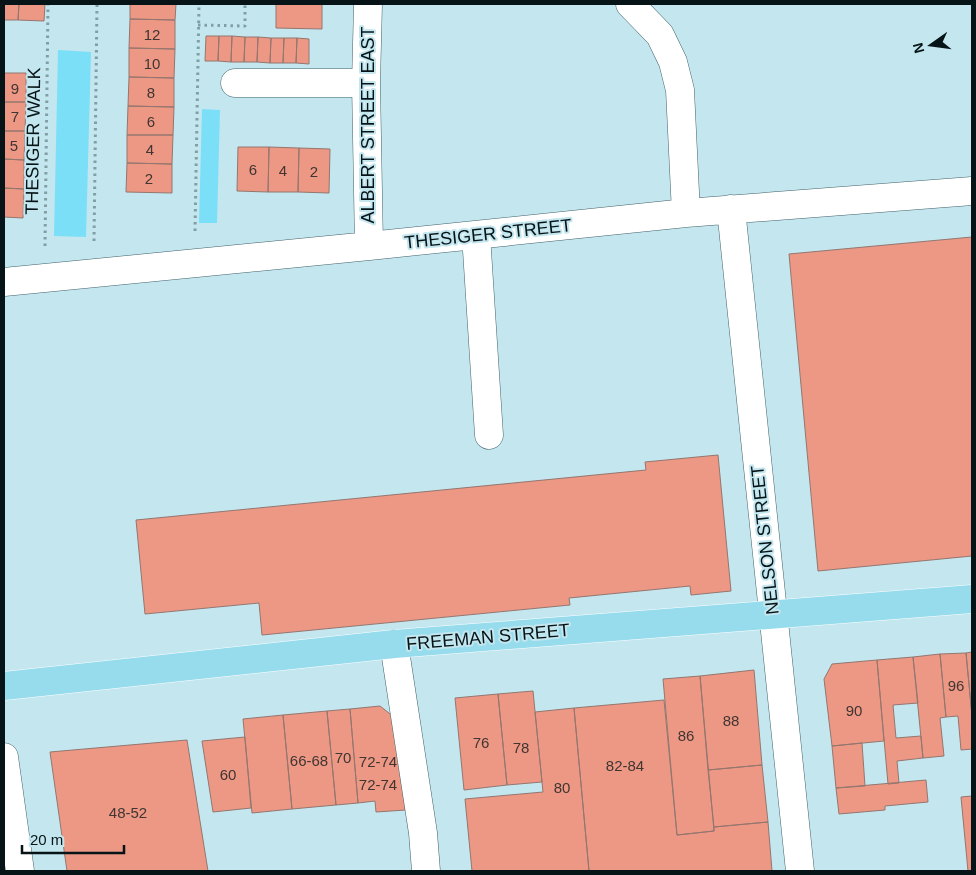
<svg xmlns="http://www.w3.org/2000/svg" width="976" height="875" viewBox="0 0 976 875" font-family="Helvetica,sans-serif">
  <style>
    .green { fill: #7cdff8 }
    .building { fill: #ed9884; stroke: #94766f }
    .lines { fill: none; stroke-linecap: round; stroke-linejoin: round }
    .minor-casing { stroke: #43626a; stroke-width: 29 }
    .major-casing { stroke: #fff; stroke-width: 29 }
    .path { stroke: #829ea5; stroke-width: 3; stroke-dasharray: 2.5 4; stroke-linecap: butt }
    .minor { stroke: #fff; stroke-width: 28 }
    .major { stroke: #96dcec; stroke-width: 28 }
    .labels { text-anchor: middle; dominant-baseline: central; stroke-width: 4; stroke-linejoin: round; paint-order: stroke }
    .number-label { font-size: 15px; fill: #403532 }
    .street-label { font-size: 18px; fill: #071417; stroke: #c3e6ef }
  </style>
  <rect width="100%" height="100%" fill="#c3e6ef"/>
  <path class="green" d="M58,50L91,52L86,237L54,236Z
    M202,109L220,110L217,223H199Z"/>
  <path class="building" d="M4,4H19L18,20H4Z
    M19,4H45L44,21L18,20Z
    M130,4H176L175,20L130,19Z
    M276,4H322V29L276,28Z
    M130,19L175,20V49L129,48Z
    M206,36H219L218,61H205Z
    M219,36H232L231,62L218,61Z
    M232,36L245,37L244,62H231Z
    M245,37H258L257,62H244Z
    M258,37L271,38L270,63L257,62Z
    M271,38H284L283,63H270Z
    M284,38H297L296,63H283Z
    M297,38L309,39V64L296,63Z
    M129,48L175,49L174,78L129,77Z
    M4,73H26V102H4Z
    M129,77L174,78V107L128,106Z
    M4,102H26L25,131H4Z
    M128,106L174,107L173,135H127Z
    M4,131H25L24,160L4,159Z
    M127,135H173L172,164L127,163Z
    M238,147H269L268,192L237,191Z
    M269,147L299,148L298,192H268Z
    M299,148L330,149L329,193L298,192Z
    M4,159L24,160V189L4,188Z
    M127,163L172,164V193L126,192Z
    M4,188L24,189L23,218L4,217Z
    M972,237V556L818,571L789,254Z
    M718,455L731,591L691,595L690,586L569,598L570,605L262,635L259,603L145,614L136,520L646,470L645,462Z
    M972,652V716L966,653Z
    M966,653L972,716V749L961,750L958,716L946,717L940,654Z
    M940,654L946,717L940,718L944,756L923,758L913,657Z
    M913,657L918,703L893,705L896,738L921,736L923,758L897,761L899,783L888,784L877,660Z
    M877,660L884,741L832,746L824,679L832,664Z
    M754,670L762,765L708,770L700,676Z
    M700,676L714,831L677,835L663,679Z
    M533,691L542,782L507,785L498,694Z
    M498,694L507,785L464,790L455,698Z
    M664,700L677,835L714,831V827L768,822L772,871H589L574,708Z
    M380,706L399,721L406,810L376,812L375,801L358,803L350,709Z
    M574,708L589,871H472L465,799L543,792L535,712Z
    M350,709L358,803L336,805L327,711Z
    M327,711L336,805L292,809L283,715Z
    M283,715L292,809L252,813L243,719Z
    M245,737L251,808L213,812L202,741Z
    M187,740L208,871H67L50,752Z
    M862,743L865,786L836,788L832,746Z
    M762,765L768,822L714,827L708,770Z
    M926,780L928,802L885,806V810L839,814L836,788Z
    M972,796V871H968L961,797Z"/>
  <g class="lines">
    <defs>
      <path id="minor" d="M368,4L366,83L369,246
        M630,4L660,35L673,62L680,90L686,213
        M235,83H366
        M731,209L800,871
        M476,235L489,435
        M4,282L369,246L686,213L972,191
        M394,644L423,833L426,871
        M4,757L20,871"/>
      <path id="major" d="M4,686L394,644L972,599"/>
    </defs>
    <use href="#minor" class="minor-casing"/>
    <use href="#major" class="major-casing"/>
    <path class="path" d="M198,25L245,26V4
      M195,231L199,4
      M94,241L97,4
      M45,246L48,4"/>
    <use href="#minor" class="minor"/>
    <use href="#major" class="major"/>
  </g>
  <g class="labels">
    <g class="number-label">
      <text x="152" y="34">12</text>
      <text x="152" y="63">10</text>
      <text x="15" y="88">9</text>
      <text x="151" y="92">8</text>
      <text x="15" y="116">7</text>
      <text x="151" y="121">6</text>
      <text x="14" y="145">5</text>
      <text x="150" y="149">4</text>
      <text x="253" y="169">6</text>
      <text x="283" y="170">4</text>
      <text x="314" y="171">2</text>
      <text x="149" y="178">2</text>
      <text x="956" y="685">96</text>
      <text x="854" y="710">90</text>
      <text x="731" y="720">88</text>
      <text x="686" y="735">86</text>
      <text x="481" y="742">76</text>
      <text x="521" y="747">78</text>
      <text x="343" y="757">70</text>
      <text x="309" y="760">66-68</text>
      <text x="378" y="761">72-74</text>
      <text x="625" y="765">82-84</text>
      <text x="228" y="774">60</text>
      <text x="378" y="784">72-74</text>
      <text x="562" y="787">80</text>
      <text x="128" y="812">48-52</text>
    </g>
    <g class="street-label">
      <text transform="translate(368 125) rotate(-90)">ALBERT STREET EAST</text>
      <text transform="translate(33 141) rotate(-89)">THESIGER WALK</text>
      <text transform="translate(488 234) rotate(-6)">THESIGER STREET</text>
      <text transform="translate(765 540) rotate(-96)">NELSON STREET</text>
      <text transform="translate(488 637) rotate(-5)">FREEMAN STREET</text>
    </g>
  </g>
  <rect width="976" height="875" fill="none" stroke="#071417" stroke-width="10"/>
  <g transform="translate(931 45) rotate(256)" stroke="#c3e6ef" stroke-width="4" paint-order="stroke">
  <path d="M0-4L9 19L0 12L-9 19Z" fill="#071417"/>
  <text y="-8" font-size="14" font-weight="bold" text-anchor="middle" fill="#071417">N</text>
  </g>
  <path d="M22 845v8h102v-8" fill="none" stroke="#071417" stroke-width="2.5"/>
  <text x="30" y="845" font-size="15" fill="#071417" stroke="#c3e6ef" stroke-width="4" paint-order="stroke">20 m</text>
</svg>
